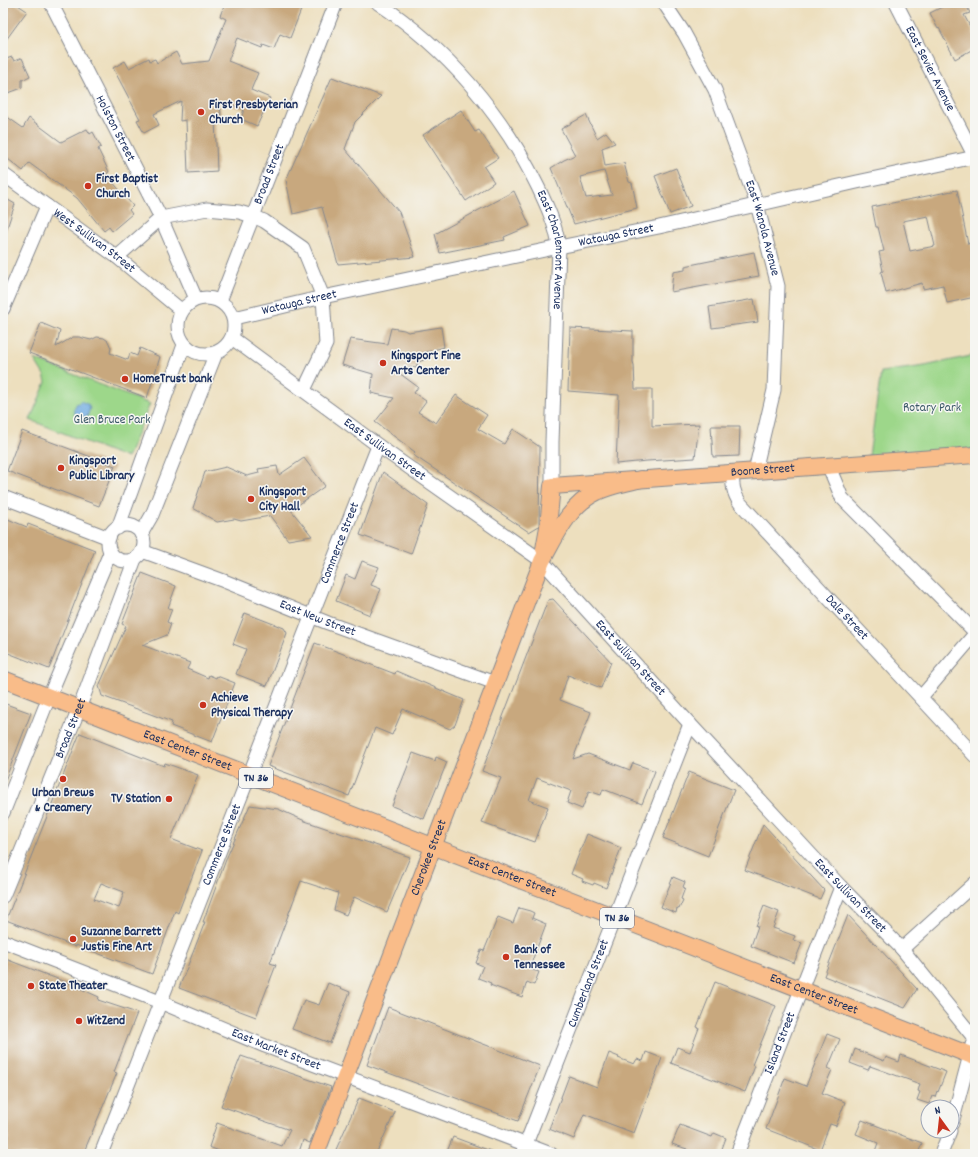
<svg xmlns="http://www.w3.org/2000/svg" width="978" height="1157" viewBox="0 0 978 1157" font-family="Dekko,sans-serif">
  <style>
    .green { fill: #9dd78a; stroke: #5c8374 }
    .water { fill: #71ace2; stroke: #466ea0 }
    .building { fill: #c8a87e; fill-rule: evenodd }
    .lines { fill: none; stroke-linecap: round; stroke-linejoin: round }
    .minor-casing { stroke: #84878e; stroke-width: 15 }
    .major-casing { stroke: #84878e; stroke-width: 18 }
    .minor { stroke: #fff; stroke-width: 13 }
    .major { stroke: #f9bc89; stroke-width: 16 }
    .poi-dot { fill: #c8321e; stroke: #f6f6f2; stroke-width: 1.5 }
    .labels { text-anchor: middle; dominant-baseline: central; stroke-width: 3; stroke-linejoin: round; paint-order: stroke }
    .shield { fill: #f6f6f2; stroke: #5d6b8a; stroke-width: 1 }
    .shield-label { font-size: 12px; font-weight: bold; fill: #1b2f5e }
    .street-label { font-size: 13px; fill: #1b2f5e; stroke: #f6f6f2 }
    .poi-label { font-size: 13px; font-weight: bold; fill: #1b2f5e; stroke: #f6f6f2; text-anchor: start }
    .park-label { font-size: 13px; fill: #3c5969; stroke: #f6f6f2 }
  </style>
  <rect width="100%" height="100%" fill="#f6f6f2"/>
  <filter id="ink" filterUnits="userSpaceOnUse"><feTurbulence type="fractalNoise" baseFrequency=".025" numOctaves="2"/><feDisplacementMap in="SourceGraphic" scale="8" xChannelSelector="R" yChannelSelector="G"/><feConvolveMatrix kernelMatrix="1 2 1 2 8 2 1 2 1" color-interpolation-filters="sRGB"/></filter>
  <filter id="wash" filterUnits="userSpaceOnUse"><feTurbulence type="fractalNoise" baseFrequency=".012" numOctaves="4" result="noise"/><feDisplacementMap in="SourceGraphic" scale="16" xChannelSelector="R" yChannelSelector="G"/><feGaussianBlur stdDeviation="0.9" result="paint"/><feColorMatrix in="noise" values="0 0 0 0 0 0 0 0 0 0 0 0 0 0 0 0 0 1.4 0 .05"/><feComposite in="paint" operator="in"/></filter>
  <g filter="url(#wash)">
    <rect width="100%" height="100%" fill="#eddfbe"/>
    <path class="green" d="M975,355V449L869,456L881,372L925,366Z
      M34,359L150,404L127,458L30,420L46,382L44,375Z"/>
    <path class="water" d="M80,401L89,405L88,407L90,408L87,417L84,416L83,418L74,414L75,412L73,411L77,403L79,404Z"/>
    <g id="blocks">
      <path class="building" d="M3,3H15L27,11L3,44Z
        M225,3H297L303,5L290,38L280,34L274,49L263,45L262,48L237,38L228,61L258,73L251,90L270,98L257,126L241,119L244,109L220,102L221,117L215,118L217,171L188,173L186,120L180,121L181,101L154,114L159,125L144,133L137,120L140,119L113,68L125,61L129,68L149,58L150,61L155,59L157,63L176,52L182,64L209,61L226,19L220,16Z
        M950,3H965L970,13L964,15L975,36V48L955,59L939,28L938,29L930,13Z
        M12,57L14,61L22,58L30,76L22,80V88L3,95V60Z
        M332,77L381,96L355,122L345,149L399,212L415,257L338,264L322,207L293,214L286,180Z
        M461,110L475,132L479,130L498,158L484,167L494,182L466,201L423,135Z
        M3,114L23,128L29,118L61,142L87,129L90,134L93,132L101,147L98,149L109,172L106,174L133,206L129,210L132,214L112,231L109,227L104,231L77,198L29,163L23,171L3,155L7,150L3,148Z
        M586,115L597,138L606,132L615,143L602,148L605,166L624,163L629,182L632,183L637,208L574,224L551,168L564,160L575,155L561,129ZM604,171L612,195L586,198L580,177Z
        M676,168L691,206L670,214L655,176Z
        M957,190L968,244L971,243L975,260V261H972L975,275V297L947,303L943,285L923,289L922,283L886,293L881,272L883,271L879,252L884,251L878,227H876L872,207ZM928,216L935,246L910,251L903,221Z
        M514,191L530,226L504,237L505,240L440,253L435,234Z
        M3,197L15,204L5,234H3Z
        M754,252L759,276L671,292L673,272L685,270V266Z
        M754,299L758,322L712,328L709,307Z
        M41,323L60,331L56,347L73,337H79L91,340L97,337L104,338L108,341L111,348L110,353L128,360L130,353L137,356L140,348L160,357L147,398L29,353Z
        M441,327L444,347L423,353L424,360L418,362L416,367L395,370L418,387L414,393L426,401L418,412L436,423L456,395L487,415L478,429L504,444L513,429L540,447L539,526L529,532L413,455L415,452L375,422L394,398L371,393L373,374L342,365L350,339L387,344L391,328L404,330L408,332Z
        M570,328L633,331V362L634,365L635,389H652V426L699,424L695,458L647,461L616,464L619,395L568,391Z
        M711,426H740L739,456L713,457Z
        M22,431L115,466L99,506L7,471Z
        M304,458L325,486L291,510L312,536L288,540L270,516L241,521L234,519L217,522L193,508L205,472L226,467L247,476L259,473L258,469L277,466L279,475Z
        M383,472L428,505L411,554L360,535Z
        M3,517L27,527L28,524L95,550L49,669L3,651Z
        M362,561L379,567L371,585L381,589L370,615L336,601L346,575L355,579Z
        M142,573L176,586L168,608L172,609L167,622L171,624L167,635L142,645L190,663L187,669L208,678L209,675L216,678L217,676L235,683L212,742L171,726L172,722L102,696L99,686L126,626L122,624Z
        M553,599L611,662L601,688L568,675L560,700L591,712L573,759L588,754L630,770L633,763L655,771L642,804L603,789L601,795L589,791L582,809L567,803L571,791L537,778L529,800L548,807L535,842L482,823L501,778L482,771L548,600Z
        M245,613L284,628L287,633L267,686L236,674L246,649L233,644Z
        M315,643L395,674L396,671L464,700L455,725L450,729L403,709L392,735L375,728L349,796L268,766Z
        M3,703L31,713L4,783H3Z
        M80,733L164,766L165,763L198,775L171,839L202,851L178,913L175,911L152,974L76,945V947L6,920ZM101,883L124,892L119,908L94,899Z
        M413,753L435,761L436,757L447,762L424,819L392,806Z
        M689,772L734,790L708,856L663,838Z
        M250,805L278,809L305,821L410,857L387,912L354,897L346,915L334,910L338,893L301,881L270,963L276,965L256,1017L179,988L205,922H203L227,857Z
        M763,824L824,890L820,899L745,870Z
        M587,834L621,848L606,888L594,883L593,885L582,881L583,879L571,874Z
        M673,877L685,882L683,887L685,888L681,899L683,900L679,909L677,908L676,913L661,907Z
        M764,906L779,912L773,928L795,936L793,940L802,943L794,963L751,946L758,926H756Z
        M519,908L530,911L534,913L532,918L546,924L529,969L539,972L534,985L527,982L522,997L490,985L491,983L478,978L483,966L476,963L481,950L484,951L498,917L513,923Z
        M848,915L917,989L905,1008L824,976Z
        M3,958L68,983L99,997L98,1000L137,1013L114,1072L117,1073L83,1154H3V1149L9,1136L3,1133Z
        M715,982L776,1006L752,1065L755,1066L745,1092L671,1063L677,1047L690,1052L699,1028L697,1027Z
        M328,983L350,992L330,1043L292,1029L304,1000L319,1005Z
        M388,1007L540,1066L518,1121L367,1065Z
        M827,1034L840,1039L828,1068L832,1070L822,1093L845,1102L836,1126L830,1124L820,1150L766,1129L785,1078L806,1086Z
        M855,1049L884,1061L886,1057L899,1062L901,1055L946,1072L938,1092L937,1091L935,1097L932,1096L929,1104L917,1100L920,1092L918,1091L920,1084L870,1066L868,1070L850,1063Z
        M646,1052L662,1058L634,1133L584,1114L574,1139L549,1129L569,1076L597,1087L609,1053L619,1057L618,1058L634,1064L637,1059L643,1061Z
        M241,1056L331,1087L310,1143L303,1140L299,1152L301,1153V1154H227L209,1147L217,1123L282,1146L290,1130L221,1106Z
        M359,1098L395,1112L376,1154H334Z
        M862,1120L922,1143L918,1154H874L878,1143L856,1134Z
        M680,1125L712,1137L714,1133L726,1138L720,1154H686L687,1149L672,1144Z
        M453,1137L496,1153V1154H446Z"/>
    </g>
  </g>
  <g filter="url(#ink)">
    <use href="#blocks" fill-opacity="0" stroke="#84878e" stroke-width="1"/>
    <g class="lines">
      <defs>
        <g id="minor">
          <path id="s1" d="M51,3L161,218L196,299"/>
          <path id="s2" d="M378,3C446,48 502,113 538,187C547,206 556,225 559,247L552,442V486"/>
          <path id="s3" d="M664,3L684,33L715,90L757,204L778,286L774,390L755,471"/>
          <path id="s4" d="M896,3L975,157"/>
          <path id="s5" d="M3,174L117,257L182,311"/>
          <path d="M117,257L161,218L207,209L239,212L253,216L264,221L303,248L323,297L326,344L304,390"/>
          <circle cx="206" cy="326" r="28"/>
          <path id="s6" d="M220,301L336,3"/>
          <path d="M3,309L47,206"/>
          <path id="s7" d="M234,318L323,297L559,247L659,227L857,182L975,157"/>
          <path id="s8" d="M232,338L387,452L542,561L690,724L841,887L902,949L975,1039"/>
          <path d="M829,467L842,498L975,632"/>
          <path id="s9" d="M733,472C732,484 733,493 740,503L975,756"/>
          <path d="M3,497L109,538"/>
          <circle cx="126" cy="543" r="18"/>
          <path d="M118,528L184,345"/>
          <path d="M141,534L152,515L216,353"/>
          <path id="s10" d="M142,551L224,581L328,623L495,683"/>
          <path d="M921,697L975,634"/>
          <path d="M3,813L49,697L110,553"/>
          <path id="s11" d="M3,896L79,709L135,559"/>
          <path id="s12" d="M3,941L160,1002L265,1046L551,1154"/>
          <path d="M902,949L975,883"/>
          <path d="M952,1123L970,1055L972,1045"/>
          <path id="s13" d="M101,1154L378,446"/>
          <path id="s14" d="M522,1154L690,724"/>
          <path id="s15" d="M737,1154L841,887"/>
          <path d="M941,1154L950,1131"/>
        </g>
        <g id="major">
          <path id="s16" d="M544,549L548,527L552,486C693,475 834,466 975,455"/>
          <path id="s17" d="M3,679L975,1057"/>
          <path id="s18" d="M316,1154L542,561C556,536 569,505 597,492C611,485 627,483 641,479"/>
        </g>
      </defs>
      <use href="#minor" class="minor-casing"/>
      <use href="#major" class="major-casing"/>
      <use href="#minor" class="minor"/>
      <use href="#major" class="major"/>
    </g>
  </g>
  <g class="poi-dot">
    <circle cx="201" cy="112" r="4"/>
    <circle cx="88" cy="186" r="4"/>
    <circle cx="383" cy="363" r="4"/>
    <circle cx="125" cy="379" r="4"/>
    <circle cx="61" cy="468" r="4"/>
    <circle cx="251" cy="499" r="4"/>
    <circle cx="203" cy="705" r="4"/>
    <circle cx="63" cy="779" r="4"/>
    <circle cx="169" cy="799" r="4"/>
    <circle cx="73" cy="939" r="4"/>
    <circle cx="506" cy="957" r="4"/>
    <circle cx="31" cy="986" r="4"/>
    <circle cx="79" cy="1021" r="4"/>
  </g>
  <g class="labels">
    <g class="shield">
      <rect x="239" y="768" width="34" height="20" rx="3"/>
      <rect x="600" y="908" width="34" height="20" rx="3"/>
    </g>
    <g class="shield-label">
      <text x="256" y="778">TN 36</text>
      <text x="617" y="918">TN 36</text>
    </g>
    <g class="street-label">
      <text stroke="none"><textPath href="#s4" startOffset="74">East Sevier Avenue</textPath></text>
      <text stroke="none"><textPath href="#s1" startOffset="141">Holston Street</textPath></text>
      <text stroke="none"><textPath href="#s6" startOffset="136">Broad Street</textPath></text>
      <text stroke="none"><textPath href="#s3" startOffset="247">East Wanola Avenue</textPath></text>
      <text stroke="none"><textPath href="#s7" startOffset="391">Watauga Street</textPath></text>
      <text stroke="none"><textPath href="#s5" startOffset="113">West Sullivan Street</textPath></text>
      <text stroke="none"><textPath href="#s2" startOffset="312">East Charlemont Avenue</textPath></text>
      <text stroke="none"><textPath href="#s7" startOffset="67">Watauga Street</textPath></text>
      <text stroke="none"><textPath href="#s8" startOffset="189">East Sullivan Street</textPath></text>
      <text stroke="none"><textPath href="#s16" startOffset="275">Boone Street</textPath></text>
      <text stroke="none"><textPath href="#s13" startOffset="656">Commerce Street</textPath></text>
      <text stroke="none"><textPath href="#s9" startOffset="189">Dale Street</textPath></text>
      <text stroke="none"><textPath href="#s10" startOffset="188">East New Street</textPath></text>
      <text stroke="none"><textPath href="#s8" startOffset="513">East Sullivan Street</textPath></text>
      <text stroke="none"><textPath href="#s11" startOffset="181">Broad Street</textPath></text>
      <text stroke="none"><textPath href="#s17" startOffset="198">East Center Street</textPath></text>
      <text stroke="none"><textPath href="#s13" startOffset="332">Commerce Street</textPath></text>
      <text stroke="none"><textPath href="#s18" startOffset="317">Cherokee Street</textPath></text>
      <text stroke="none"><textPath href="#s17" startOffset="546">East Center Street</textPath></text>
      <text stroke="none"><textPath href="#s8" startOffset="837">East Sullivan Street</textPath></text>
      <text stroke="none"><textPath href="#s14" startOffset="183">Cumberland Street</textPath></text>
      <text stroke="none"><textPath href="#s17" startOffset="870">East Center Street</textPath></text>
      <text stroke="none"><textPath href="#s15" startOffset="119">Island Street</textPath></text>
      <text stroke="none"><textPath href="#s12" startOffset="294">East Market Street</textPath></text>
    </g>
    <g class="poi-label">
      <text x="209" y="105">First Presbyterian<tspan x="209" dy="15">Church</tspan></text>
      <text x="96" y="179">First Baptist<tspan x="96" dy="15">Church</tspan></text>
      <text x="391" y="356">Kingsport Fine<tspan x="391" dy="15">Arts Center</tspan></text>
      <text x="133" y="379">HomeTrust bank</text>
      <text x="69" y="461">Kingsport<tspan x="69" dy="15">Public Library</tspan></text>
      <text x="259" y="492">Kingsport<tspan x="259" dy="15">City Hall</tspan></text>
      <text x="211" y="698">Achieve<tspan x="211" dy="15">Physical Therapy</tspan></text>
      <text x="63" y="793" text-anchor="middle">Urban Brews<tspan x="63" dy="15">&amp; Creamery</tspan></text>
      <text x="161" y="799" text-anchor="end">TV Station</text>
      <text x="81" y="932">Suzanne Barrett<tspan x="81" dy="15">Justis Fine Art</tspan></text>
      <text x="514" y="950">Bank of<tspan x="514" dy="15">Tennessee</tspan></text>
      <text x="39" y="986">State Theater</text>
      <text x="87" y="1021">WitZend</text>
    </g>
    <g class="park-label">
      <text x="932" y="408">Rotary Park</text>
      <text x="112" y="420">Glen Bruce Park</text>
    </g>
  </g>
  <rect width="978" height="1157" fill="none" stroke="#f6f6f2" stroke-width="16"/>
  <g transform="translate(940 1119) rotate(345)"><circle r="19" fill="#f6f6f2" stroke="#9ea6b7"/>
  <path d="M0-3L7 15L0 10L-7 15Z" fill="#c8321e"/>
  <text y="-6" font-size="11" font-weight="bold" text-anchor="middle" fill="#1b2f5e">N</text>
  </g>
</svg>
